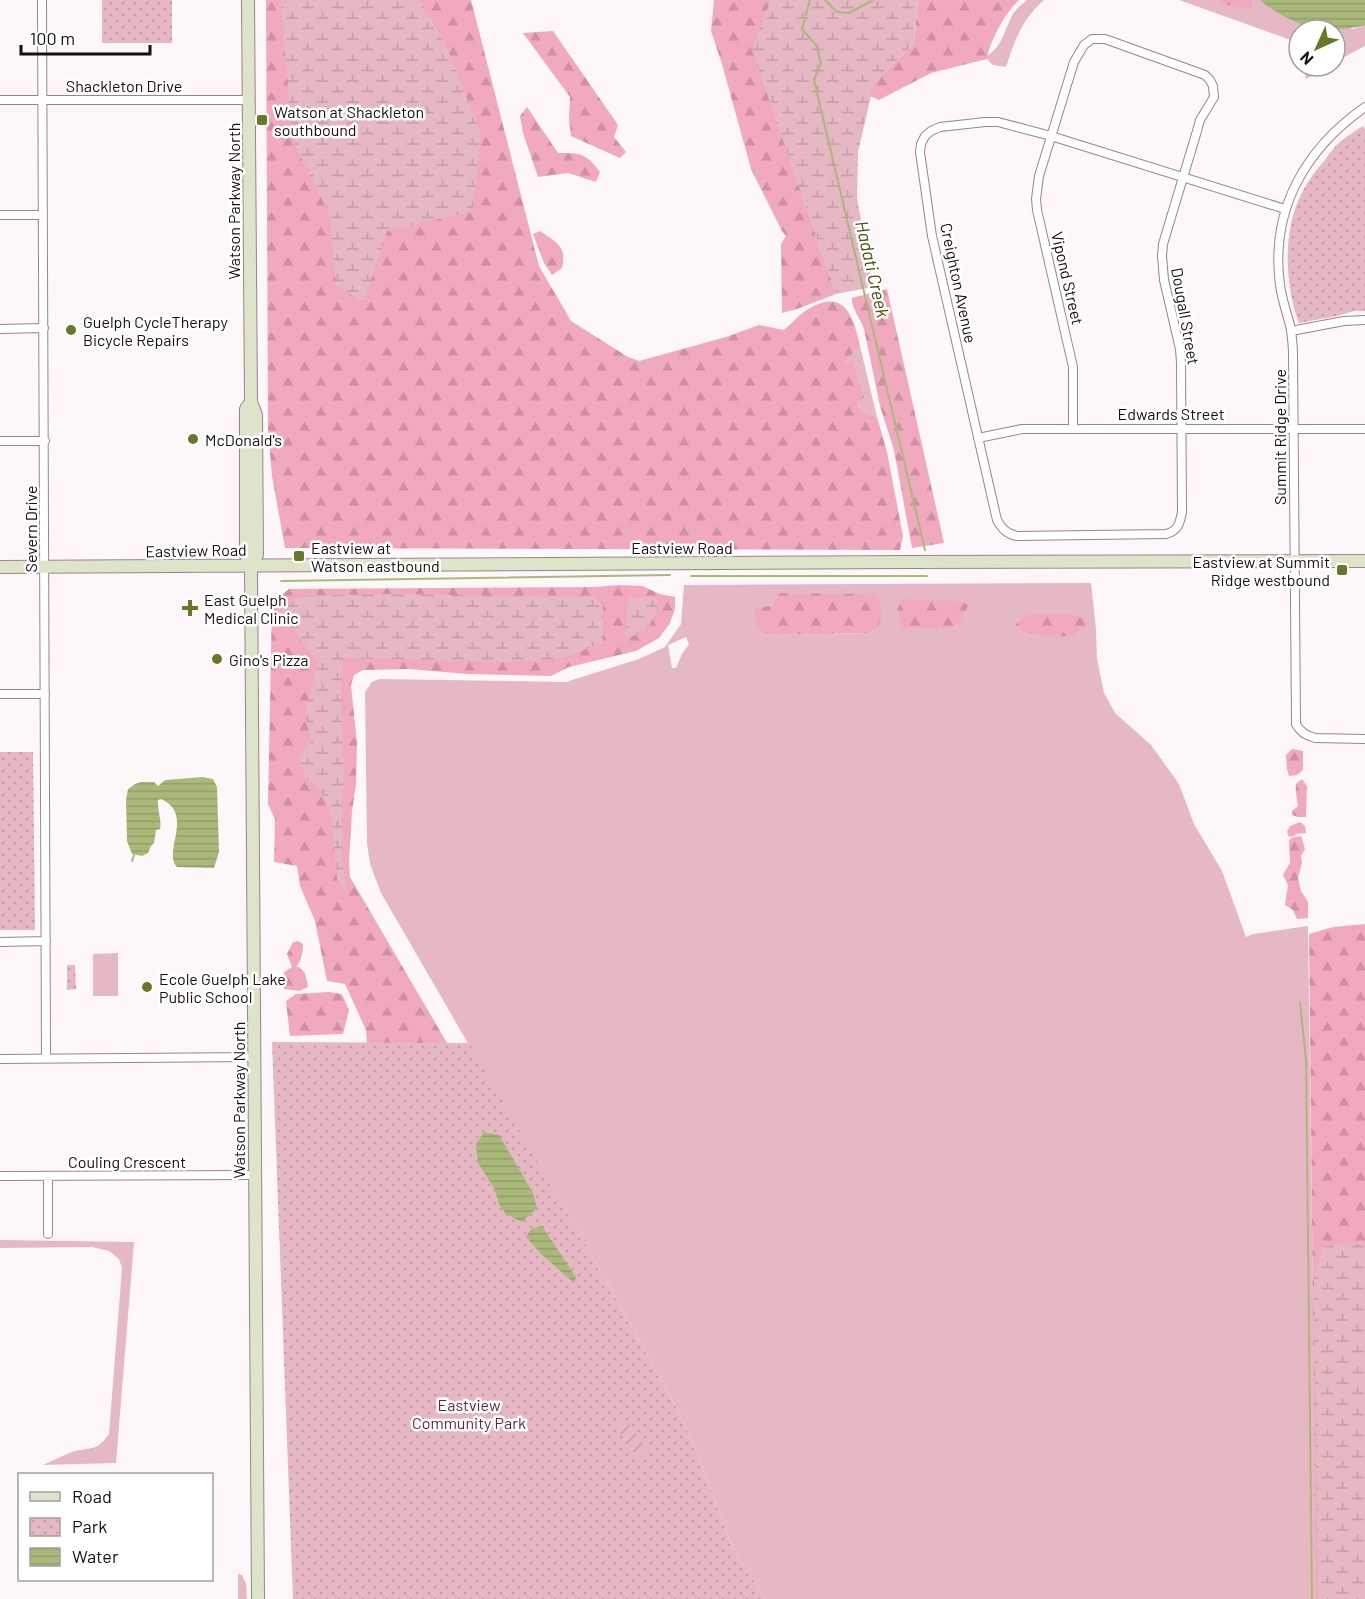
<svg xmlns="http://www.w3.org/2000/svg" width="1365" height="1599" viewBox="0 0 1365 1599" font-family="Barlow,sans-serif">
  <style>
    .grass { fill: #e6b8c4; fill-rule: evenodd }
    .forest { fill: url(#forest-firs) }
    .wetland { fill: url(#wetland-marsh) }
    .park { fill: url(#park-dots) }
    .garden { fill: url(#garden-furrows) }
    .water { fill: url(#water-rules) }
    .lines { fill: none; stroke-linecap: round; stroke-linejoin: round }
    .stream { stroke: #a9b97a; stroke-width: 2 }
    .street-casing { stroke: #9c838a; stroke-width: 10 }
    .secondary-casing { stroke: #9c838a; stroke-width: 14 }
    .street { stroke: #fff; stroke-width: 8 }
    .secondary { stroke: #dee4ca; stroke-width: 12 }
    .poi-dot { fill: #677927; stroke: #fff; stroke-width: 2 }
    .labels { text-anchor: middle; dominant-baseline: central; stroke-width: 5; stroke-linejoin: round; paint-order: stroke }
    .street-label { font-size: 16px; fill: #170e11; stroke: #fff }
    .poi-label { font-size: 16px; fill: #170e11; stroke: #fff; text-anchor: start }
    .park-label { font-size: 16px; fill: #6f1e3e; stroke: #fff }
    .water-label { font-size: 18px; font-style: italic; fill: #435106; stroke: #fff }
  </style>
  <defs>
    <pattern id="forest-firs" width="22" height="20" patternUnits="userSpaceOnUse" patternTransform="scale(1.5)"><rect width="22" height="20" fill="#f1a9be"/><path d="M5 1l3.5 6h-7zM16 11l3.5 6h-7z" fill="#ce90a2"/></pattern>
    <pattern id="wetland-marsh" width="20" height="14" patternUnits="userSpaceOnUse" patternTransform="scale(1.5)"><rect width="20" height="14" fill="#e6b8c4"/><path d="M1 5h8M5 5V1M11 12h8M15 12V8" fill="none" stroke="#c59da7"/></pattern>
    <pattern id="park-dots" width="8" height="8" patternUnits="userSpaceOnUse" patternTransform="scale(1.5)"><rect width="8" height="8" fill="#e6b8c4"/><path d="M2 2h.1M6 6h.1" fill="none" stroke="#c59da7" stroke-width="1.8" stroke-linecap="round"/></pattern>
    <pattern id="garden-furrows" width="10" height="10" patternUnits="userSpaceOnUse" patternTransform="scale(1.5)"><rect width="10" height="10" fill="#e6b8c4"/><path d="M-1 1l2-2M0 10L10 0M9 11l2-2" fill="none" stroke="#c59da7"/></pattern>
    <pattern id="water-rules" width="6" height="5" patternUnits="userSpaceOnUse" patternTransform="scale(1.5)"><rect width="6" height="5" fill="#a9b97a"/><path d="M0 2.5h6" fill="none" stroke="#919e68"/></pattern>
  </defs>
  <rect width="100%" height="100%" fill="#fdf7f9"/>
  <path class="grass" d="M1027,0H1044C1022,19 1015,40 1006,67L993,65L987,59V56C1002,47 1005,29 1013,14C1017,8 1022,4 1027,0Z
    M1179,0H1215L1231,5L1254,6L1252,0H1260L1263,3L1353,29L1365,25V46L1335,62V30H1299V43Z
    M1304,66H1329L1306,79Z
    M860,346L877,417L859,409L858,403L841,364Z
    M1091,583L1096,629L1097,659L1104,693L1115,713L1151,745L1179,784L1194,824L1222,871L1246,937L1253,934L1308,926L1317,1599H765L733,1549L699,1459L681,1416L666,1389L608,1285L381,893L370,864L367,843L365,692L372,682L379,679L566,682L639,659L665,647L681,624L684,585ZM773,605L868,633L780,635L764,633L754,610ZM686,637L689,644L682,654L676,668H672L668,645Z
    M118,953V996H93V954Z
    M0,1240L134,1242L116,1463L43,1465C53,1461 65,1454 75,1451C93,1447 97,1451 109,1434L122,1268L119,1259L109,1251L92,1247L0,1248Z
    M238,1574L242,1575L246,1584L247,1599H238Z"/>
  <path class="forest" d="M266,0H471L539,266L571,321L628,357L639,361L726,337L759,325L784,330C791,324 798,316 805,311C842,287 853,312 860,346L842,364L853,363L864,397L858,403L859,409L877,417L887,452L903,536L900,550L285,548L272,476L268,429Z
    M714,0H771L753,51L836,294L797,309L782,313L781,244L786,236L782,231L751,169L722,64L711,31Z
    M918,0H1019C1006,11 989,42 987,59L931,73L879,100L870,96L874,83L914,43Z
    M1215,0H1252L1254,6C1243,12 1226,4 1215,0Z
    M553,31L618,125L614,137L626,152L620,158L571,136L569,119L570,97L523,33Z
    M527,107L558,153C581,153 586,153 600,172L596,182L568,173L538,177L523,133L520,116Z
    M540,231C557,243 567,246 562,268L552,275L544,263L533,234Z
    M887,289L944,543L912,548L894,450L880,406L864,329C861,319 851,308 852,298Z
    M619,585L642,586L660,594L675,597V609L670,623L659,638L636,651L569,667L551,676L468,674L409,669L363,670L354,675L351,685L357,743L356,784L352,811L349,863L350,877L447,1043L367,1045L366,1030L345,984L327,981L315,921L300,886L297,866L274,862L275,819L268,804L272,603L289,589L594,587Z
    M780,593L865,594L878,597L882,615L878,626L868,633L780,635L764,633L757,627L754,609L773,605Z
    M902,599L951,600L969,604L959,623L952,628H903L897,610Z
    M1030,614H1067L1085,618L1086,626L1075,636C1056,636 1031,639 1015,625Z
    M1292,749L1303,751V770L1297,775L1289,776L1287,769L1286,755Z
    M1302,779L1307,786L1306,817H1298L1292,815V811L1298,806C1297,798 1295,792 1296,784Z
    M1300,822L1305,826L1306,833L1296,834L1294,836L1289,837L1287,832L1290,826Z
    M1301,836L1305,849L1301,856L1302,863L1298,878L1301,891L1308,902V918L1297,919L1293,910L1285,905L1288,885L1283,875L1290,863L1289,841L1291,838Z
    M1365,924V1599H1316L1309,934L1333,927Z
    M298,941L303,944C303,952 301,962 296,967H299L305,973L308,987L300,991L284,989V972L292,967L287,954L293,942Z
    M329,992L342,994L349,1010L343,1034L290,1036L286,1001L296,994Z"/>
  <path class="wetland" d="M281,0H419L445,43L481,133L473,211L387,231L364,302L336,286L330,215L292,139Z
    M771,0H918L914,43L874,83L858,152L857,198L873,287L836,294L752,50Z
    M389,594L596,597L603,605V642L564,658L513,662L343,658L341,701L344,770L342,805V861L348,894L337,879L331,812L320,790L306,779L299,758L311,741L305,714L318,663L280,611L301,596Z
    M647,597L658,600C657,618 644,639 625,636L628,598Z
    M1345,1243L1365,1245V1599H1318L1314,1278L1323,1247Z"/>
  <path class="park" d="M102,0H172V43H102Z
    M1363,126L1365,130V311H1354L1337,316L1299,323C1285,287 1283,234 1299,199C1305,185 1315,171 1325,160C1329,154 1334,147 1340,142C1347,136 1355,131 1363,126Z
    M0,752H33L35,930H0Z
    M67,965H75L76,989L67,990Z
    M272,1042L469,1043L608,1285L666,1389L681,1416L699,1459L733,1549L765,1599H293Z"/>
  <path class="garden" d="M626,1420L648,1451L638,1458L616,1427Z"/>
  <path class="water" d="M1260,0H1365V25C1352,29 1328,31 1314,28C1300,26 1270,10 1260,0Z
    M203,777L213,779L217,787L219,852L214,868L177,867C162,852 195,814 161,799L158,800C157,810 162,819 160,829L156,830L154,843L151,846L148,853L142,856L132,854L127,841L126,800L128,789L135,784L141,782H154L158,786L165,780Z
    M484,1132L499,1135L533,1193L537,1208L522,1222L506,1214L499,1204L495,1190L478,1163L476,1144Z
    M542,1226L576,1277L574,1283L541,1254L526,1237L531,1229Z"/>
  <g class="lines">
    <path class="stream" d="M810,0L802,29L816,45L821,63L814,80L925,550
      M825,0L837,12L849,13L873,0
      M691,576H927
      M281,581L670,575
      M132,861L134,855
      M1300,1003L1306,1060L1312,1599"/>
    <defs>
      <path id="street" d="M42,0L46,1058
        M0,100H249
        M1365,107C1305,149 1270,210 1280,285C1282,301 1288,315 1291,330C1292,338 1293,346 1293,354L1296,724C1300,732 1307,736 1315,738L1365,739
        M0,215H43
        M0,329L44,328
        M1291,331L1344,321L1365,320
        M1073,429V367L1037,210L1036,199L1039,176L1074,62L1084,45L1092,39H1105L1205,75L1210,80L1213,86L1214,97L1200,120L1197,131L1163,244L1162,256L1164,280L1180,349L1181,363L1182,512C1180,523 1178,531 1166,534L1017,536C1007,534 1002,529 997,520L932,236L920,152L921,144L925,136L931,131L940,127L985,122H998L1051,136L1285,209
        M978,438L1022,429H1365
        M0,441H45
        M0,694H45
        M0,942L46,941
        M0,1059L254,1057
        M0,1176L255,1175
        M48,1176V1234"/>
      <path id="secondary" d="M248,0L251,402L256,415L257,555L251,565L258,1599
        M251,402L246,409V555L251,565
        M0,567L907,562L1365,561"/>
    </defs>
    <use href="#street" class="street-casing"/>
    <use href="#secondary" class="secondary-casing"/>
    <use href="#street" class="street"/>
    <use href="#secondary" class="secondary"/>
  </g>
  <g class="poi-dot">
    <rect x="256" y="114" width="12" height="12" rx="3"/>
    <circle cx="71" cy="330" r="6"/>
    <circle cx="193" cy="439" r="6"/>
    <rect x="293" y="550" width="12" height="12" rx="3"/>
    <rect x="1336" y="564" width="12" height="12" rx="3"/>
    <path d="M187 599h6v6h6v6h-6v6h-6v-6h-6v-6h6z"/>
    <circle cx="217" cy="659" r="6"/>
    <circle cx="147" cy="987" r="6"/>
  </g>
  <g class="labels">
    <g class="street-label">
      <text x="124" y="85">Shackleton Drive</text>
      <text transform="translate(233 201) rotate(-90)">Watson Parkway North</text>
      <text transform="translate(1068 278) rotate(77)">Vipond Street</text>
      <text transform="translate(959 283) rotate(78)">Creighton Avenue</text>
      <text transform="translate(1186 316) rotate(80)">Dougall Street</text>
      <text x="1171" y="413">Edwards Street</text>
      <text transform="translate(1279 437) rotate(-90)">Summit Ridge Drive</text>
      <text transform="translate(30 529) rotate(-90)">Severn Drive</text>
      <text x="682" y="547">Eastview Road</text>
      <text transform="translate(196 550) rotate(-1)">Eastview Road</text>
      <text transform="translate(238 1100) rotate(-90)">Watson Parkway North</text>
      <text x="127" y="1161">Couling Crescent</text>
    </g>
    <g class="poi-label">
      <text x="274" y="111">Watson at Shackleton<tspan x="274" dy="18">southbound</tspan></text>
      <text x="83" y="321">Guelph CycleTherapy<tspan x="83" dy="18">Bicycle Repairs</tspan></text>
      <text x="205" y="439">McDonald's</text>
      <text x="311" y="547">Eastview at<tspan x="311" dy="18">Watson eastbound</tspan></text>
      <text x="1330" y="561" text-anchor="end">Eastview at Summit<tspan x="1330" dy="18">Ridge westbound</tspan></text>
      <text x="204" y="599">East Guelph<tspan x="204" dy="18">Medical Clinic</tspan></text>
      <text x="229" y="659">Gino's Pizza</text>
      <text x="159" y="978">Ecole Guelph Lake<tspan x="159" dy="18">Public School</tspan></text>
    </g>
    <g class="park-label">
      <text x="469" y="1404">Eastview<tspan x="469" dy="18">Community Park</tspan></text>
    </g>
    <g class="water-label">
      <text transform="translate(873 269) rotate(77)">Hadati Creek</text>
    </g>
  </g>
  <rect x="18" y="1473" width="195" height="108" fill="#ffffff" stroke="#a29fa0" stroke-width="1.5"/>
  <rect x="30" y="1492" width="30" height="9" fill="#dee4ca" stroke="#a29fa0" stroke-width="1.5"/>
  <text x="72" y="1503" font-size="18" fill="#170e11">Road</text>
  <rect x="30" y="1518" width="30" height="18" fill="url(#park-dots)" stroke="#a29fa0" stroke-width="1.5"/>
  <text x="72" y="1533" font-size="18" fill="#170e11">Park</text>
  <rect x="30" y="1548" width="30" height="18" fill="url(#water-rules)" stroke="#a29fa0" stroke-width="1.5"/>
  <text x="72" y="1563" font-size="18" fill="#170e11">Water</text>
  <g transform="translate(1317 48) rotate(225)"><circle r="28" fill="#ffffff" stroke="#a29fa0" stroke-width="1.5"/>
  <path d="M0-4.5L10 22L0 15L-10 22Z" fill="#677927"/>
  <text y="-9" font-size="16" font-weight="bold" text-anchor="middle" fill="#170e11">N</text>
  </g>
  <path d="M21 45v9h129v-9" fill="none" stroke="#170e11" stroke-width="3"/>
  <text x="30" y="45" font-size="18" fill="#170e11" stroke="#ffffff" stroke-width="4.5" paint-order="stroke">100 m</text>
</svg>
